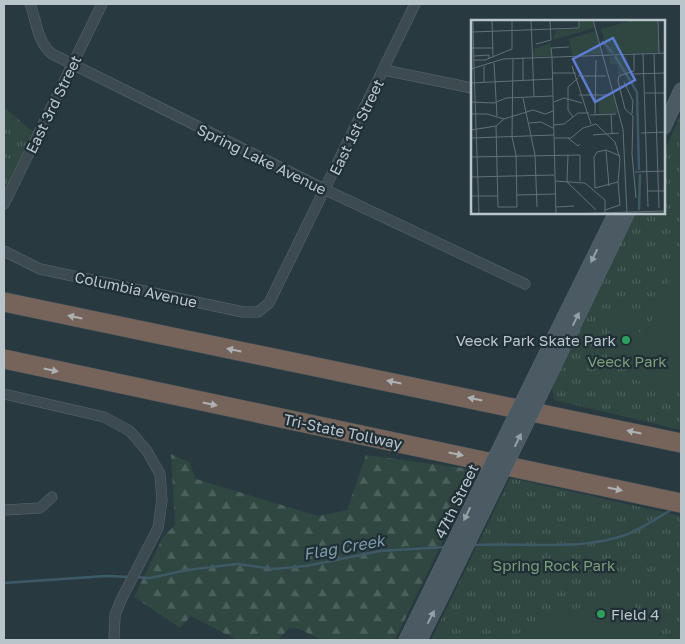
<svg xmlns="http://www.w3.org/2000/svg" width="685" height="644" viewBox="0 0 685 644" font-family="'Golos Text',sans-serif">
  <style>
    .forest { fill: url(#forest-firs) }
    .park { fill: url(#park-tufts) }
    .pitch { fill: #2f4641 }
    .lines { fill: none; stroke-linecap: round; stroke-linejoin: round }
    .stream { stroke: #3e5966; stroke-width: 2.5 }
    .street-casing { stroke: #5b686e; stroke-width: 11 }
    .secondary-casing { stroke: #5b686e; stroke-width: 15 }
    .highway-casing { stroke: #47555b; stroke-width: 20 }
    .street { stroke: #3d4a50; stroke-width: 10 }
    .secondary { stroke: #4b5a63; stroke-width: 14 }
    .highway { stroke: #76645a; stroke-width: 19 }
    .secondary-bridge-casing { stroke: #5b686e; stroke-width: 15; stroke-linecap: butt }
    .secondary-bridge { stroke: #4b5a63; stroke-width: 14 }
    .oneway { fill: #93a0a6 }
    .oneway2 { fill: #acb2b4 }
    .leisure-dot { fill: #2e9e5b; stroke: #212f36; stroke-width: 2 }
    .labels { text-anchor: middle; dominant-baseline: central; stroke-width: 4.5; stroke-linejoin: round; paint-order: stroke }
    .street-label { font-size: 15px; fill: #bac5ca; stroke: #212f36 }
    .poi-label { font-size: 15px; fill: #bac5ca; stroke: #212f36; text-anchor: end }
    .park-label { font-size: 15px; fill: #7b9e7a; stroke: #212f36 }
    .water-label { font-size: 16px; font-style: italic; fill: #7d9caa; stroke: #212f36 }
    .inset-river { fill: none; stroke: #3e5966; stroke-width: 2.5 }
    .inset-road { fill: none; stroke: #637177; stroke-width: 1 }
    .view { fill: #5c7ed2; fill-opacity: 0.15; stroke: #5c7ed2; stroke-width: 2.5 }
    .inset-edge { fill: none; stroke: #bac5ca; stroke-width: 2.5 }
  </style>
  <defs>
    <pattern id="forest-firs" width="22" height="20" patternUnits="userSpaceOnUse" patternTransform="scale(1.25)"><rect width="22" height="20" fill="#2f4641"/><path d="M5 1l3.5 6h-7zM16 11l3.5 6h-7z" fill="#4b5f5b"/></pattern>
    <pattern id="park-tufts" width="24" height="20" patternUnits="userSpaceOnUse" patternTransform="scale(1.25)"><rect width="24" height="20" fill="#2f4641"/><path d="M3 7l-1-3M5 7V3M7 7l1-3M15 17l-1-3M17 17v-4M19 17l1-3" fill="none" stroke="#4b5f5b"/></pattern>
  </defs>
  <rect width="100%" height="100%" fill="#293940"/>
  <path class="forest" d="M171,454L189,462L196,479L318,516L347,510L366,455L477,470L395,640H322L299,629L289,628L279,639L237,640L191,616L180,628L134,597L163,537L175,525Z"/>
  <path class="park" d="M4,107L33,132L4,192Z
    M681,114V430L554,400L552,389L635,213L664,212V152Z
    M510,478L681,516V640H431Z"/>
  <path class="pitch" d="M681,256V390L653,386L626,376Z
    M623,309L642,318L637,331L644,335L628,369L607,360L613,346L608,344L611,335L608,327L612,319L620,316Z
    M627,588L648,640H502Z"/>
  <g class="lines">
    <path class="stream" d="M472,545C521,542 581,552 628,534C643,528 657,518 671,510
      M135,577L150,578L187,570L237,564L274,569L306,566L380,551L446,547
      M4,583L106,576L130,577"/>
    <defs>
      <path id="street" d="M30,4C37,21 36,40 52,54L326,190L525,284
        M384,70L472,88
        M4,204L102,4
        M4,251L40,269L243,312H258L269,303L415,4
        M4,394L104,417L130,431L147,451L160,474L162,500L158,528L121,600L115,615L114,640
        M4,510L40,508L52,497"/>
      <path id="secondary" d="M664,127L681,90
        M535,376L616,212
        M548,379L628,212
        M406,640L428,595
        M420,640L443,594"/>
      <path id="highway" d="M4,302L681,443
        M4,359L681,503"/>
    </defs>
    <use href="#street" class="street-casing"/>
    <use href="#secondary" class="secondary-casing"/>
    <use href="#highway" class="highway-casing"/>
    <use href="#street" class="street"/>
    <use href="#secondary" class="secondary"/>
    <use href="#highway" class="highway"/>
    <defs>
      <path id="secondary-bridge" d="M443,594L548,379
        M428,595L535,376"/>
    </defs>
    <use href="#secondary-bridge" class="secondary-bridge-casing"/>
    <use href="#secondary-bridge" class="secondary-bridge"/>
  </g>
  <defs><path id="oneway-solid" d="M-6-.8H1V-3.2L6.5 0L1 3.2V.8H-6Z" transform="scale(1.25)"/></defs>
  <g class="oneway">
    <use href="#oneway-solid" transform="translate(594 256) rotate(116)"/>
    <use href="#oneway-solid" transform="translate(576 319) rotate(-64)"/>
    <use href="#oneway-solid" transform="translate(518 440) rotate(-64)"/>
    <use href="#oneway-solid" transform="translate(467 514) rotate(116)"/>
    <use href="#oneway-solid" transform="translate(431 617) rotate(-63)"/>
  </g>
  <g class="oneway2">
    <use href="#oneway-solid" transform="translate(75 317) rotate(-168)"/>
    <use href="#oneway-solid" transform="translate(234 350) rotate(-168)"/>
    <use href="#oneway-solid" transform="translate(51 370) rotate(12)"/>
    <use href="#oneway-solid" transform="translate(394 382) rotate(-168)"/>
    <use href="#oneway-solid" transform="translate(475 399) rotate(-168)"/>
    <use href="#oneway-solid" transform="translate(210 404) rotate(12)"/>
    <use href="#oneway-solid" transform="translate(634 432) rotate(-168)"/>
    <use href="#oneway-solid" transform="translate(456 454) rotate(12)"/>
    <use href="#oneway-solid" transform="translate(615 489) rotate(12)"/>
  </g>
  <g class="leisure-dot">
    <circle cx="626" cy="340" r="5"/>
    <circle cx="601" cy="614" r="5"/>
  </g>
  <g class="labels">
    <g class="street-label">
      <text transform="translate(53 104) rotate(-64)">East 3rd Street</text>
      <text transform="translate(356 127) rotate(-64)">East 1st Street</text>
      <text transform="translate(262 159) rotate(26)">Spring Lake Avenue</text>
      <text transform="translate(136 289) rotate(12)">Columbia Avenue</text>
      <text transform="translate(343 431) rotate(12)">Tri-State Tollway</text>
      <text transform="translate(456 501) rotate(-64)">47th Street</text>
    </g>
    <g class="poi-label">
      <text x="616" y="340">Veeck Park Skate Park</text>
      <text x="611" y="614" text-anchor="start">Field 4</text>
    </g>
    <g class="park-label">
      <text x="627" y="361">Veeck Park</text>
      <text x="554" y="565">Spring Rock Park</text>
    </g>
    <g class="water-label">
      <text transform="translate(344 547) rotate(-10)">Flag Creek</text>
    </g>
  </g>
  <g transform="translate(471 20)">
    <rect width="194" height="194" fill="#293940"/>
    <path d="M155,36L157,54L147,56L146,45L140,44L138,37Z" fill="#2f4641"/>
    <path d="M109,0H121L123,8L82,20L85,10L109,9ZM163,0H186L188,32L137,34L130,9ZM125,11L131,34L101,36L98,19ZM80,23V36L62,37V29ZM131,75H142L147,93L128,94V82Z" fill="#2f4641"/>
    <path d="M171,19L185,20L186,30H171Z" fill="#2f4641"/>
    <path class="inset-river" d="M131,21L142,33M144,36L166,72L168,150M168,190L169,154"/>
    <path class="inset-road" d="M2,0L3,48L32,39L194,33M21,0L22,37M60,0L63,77M122,0L152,109L156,194M187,0L188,34M1,12L108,8V0M65,24L80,20L79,0M0,28H22M163,34V51L148,56L147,61L154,89L162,96L161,134L165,178M172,34L177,187M183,34L188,188M3,36L18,35V39M81,37L80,28L98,27M81,37L85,194M52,38V60M3,40H14L41,29V0M23,43L26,96M13,46V62M101,46L120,104M0,49L3,48L8,194M82,53H105M162,54L194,53M107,56H135M153,62L162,81L161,94M0,63L81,59M174,73H194M108,75H139L140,72M52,78L64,135L66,187M0,82L23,83L35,78L82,76M83,82L93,78L111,83M0,94H16L33,99L62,90L74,94L82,91M124,94L125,40M140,94L141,113M119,95L145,94M102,97L97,90V67L107,58M33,99L25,106L27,187H46L45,135L41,117L42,39M58,103L70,102L82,108M83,105L93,104L107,93H118M0,110L25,106M170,113L194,112M122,115L148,113M0,118L83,115M84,118H100L112,108L125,104L144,122L149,139L147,162L149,185L134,190M97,118L107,126L109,124M135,131L138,166M97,135L96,162L125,190M0,137L109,135V161M164,152L194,151M0,157L83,155M84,161L114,163L134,180V192M147,162L124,168L123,137L126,132L135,130L149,136M177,171H194M46,175L85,174M0,176H26M85,187L103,186M95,194L194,191"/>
    <path class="view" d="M142,18L164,60L124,82L102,39Z"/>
    <rect width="194" height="194" class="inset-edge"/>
  </g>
  <rect width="685" height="644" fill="none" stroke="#bac5ca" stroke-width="10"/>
</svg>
